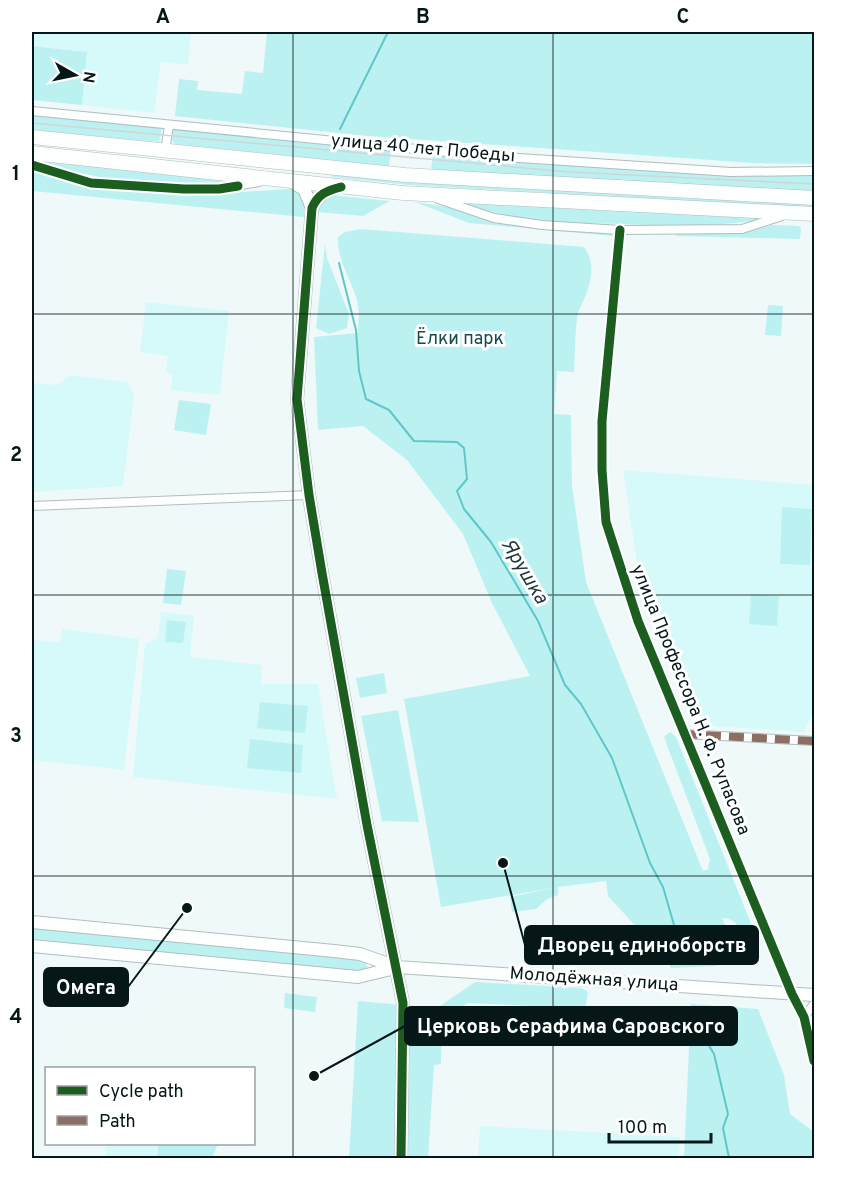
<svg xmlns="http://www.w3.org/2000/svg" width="846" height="1190" viewBox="0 0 846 1190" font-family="Overpass,sans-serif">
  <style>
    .built { fill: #d6fafa }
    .green { fill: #bcf1f2 }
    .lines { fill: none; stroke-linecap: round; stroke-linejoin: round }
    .stream { stroke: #60c7c9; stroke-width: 2 }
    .street-casing { stroke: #b1bebe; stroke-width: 10 }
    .secondary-casing { stroke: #b1bebe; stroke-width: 14 }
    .primary-casing { stroke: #b1bebe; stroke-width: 15 }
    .street { stroke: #fdfefe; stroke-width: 8 }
    .secondary { stroke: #fdfefe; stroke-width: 12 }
    .primary { stroke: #fdfefe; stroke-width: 14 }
    .tram { stroke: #d1d5d5; stroke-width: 1.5 }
    .quiet { stroke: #8d6e63; stroke-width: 8; stroke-dasharray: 15 8; stroke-linecap: butt }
    .cycleway-casing { stroke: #fff; stroke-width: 13 }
    .cycleway { stroke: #1b5e20; stroke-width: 9 }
    .grid { fill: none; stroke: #051717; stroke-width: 1.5; stroke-opacity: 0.55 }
    .labels { text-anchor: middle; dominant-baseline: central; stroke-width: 6; stroke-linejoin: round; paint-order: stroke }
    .street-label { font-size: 18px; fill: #051717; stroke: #fff }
    .park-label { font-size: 18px; fill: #134c4d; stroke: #fff }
    .water-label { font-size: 20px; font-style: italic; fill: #1f3536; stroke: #fff }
    .leader { fill: none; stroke: #051717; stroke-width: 2 }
    .callout-dot { fill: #051717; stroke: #fff; stroke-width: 2 }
    .callout { fill: #051717; stroke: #051717; stroke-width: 2 }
    .callout-label { font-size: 20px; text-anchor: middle; font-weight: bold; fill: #fff }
    .neatline { fill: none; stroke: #051717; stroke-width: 2 }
    .grid-label { font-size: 20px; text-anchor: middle; font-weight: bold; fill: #051717 }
  </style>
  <rect width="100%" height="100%" fill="#eff9f9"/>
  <path class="built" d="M32,32H191L188,65L161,62L154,113L82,105L87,52L32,46Z
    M146,302L229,311L220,395L171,390L172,375L166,371L168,356L140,352Z
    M70,375L127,382L131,388L134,395L123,486L32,492V383L58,385Z
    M623,470L814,485V711L804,732L712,726L698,718L637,562Z
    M161,612L194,616L190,657L262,665L261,684H318L337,799L133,777L145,644L158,638Z
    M62,629L139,639L124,770L32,760V640L60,642Z
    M480,1126L680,1137L679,1158H478Z
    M106,1144H158L157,1158H105Z"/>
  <path class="green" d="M267,32H814V164L753,163L368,136L175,116L179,79L198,81L197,90L242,94L245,71L263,73Z
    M32,46L87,52L82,105L32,100Z
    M32,113L160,127L162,129L159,142L32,130Z
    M174,128L391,151L389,166L175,144L172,140Z
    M433,154L525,161L814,171V191L431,170Z
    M47,159L161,172C167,176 229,179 244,180C178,191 110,182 46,165Z
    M32,169L93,187L182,196L288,189L299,191L305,198L304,217L32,191Z
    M333,172L408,181L814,203V208L409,185L332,177L330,174Z
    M330,195L390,201L363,216L317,212L318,204Z
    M415,202L610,232L613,236L469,223Z
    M459,202L766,218C717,228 667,226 618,224C563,222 511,221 459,202Z
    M772,225L799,226L801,229L800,239L676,236L677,233H740Z
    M361,229L584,247C599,266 588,292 579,310C575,319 575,359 574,372L557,371L554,414L571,415L572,486L586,582L703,871L708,869L710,859L664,737L670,732L676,737L754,931V942L748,944C740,933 739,918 722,918L726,927L705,936L717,966L671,968L660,947L641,932L608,896L606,881L558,887V895L547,899L536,909L512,912L510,897L553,888L441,907L404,699L530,676L492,603L463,534L407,460L363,426L318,430L314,337L358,333C358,322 360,310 357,300C351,279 337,260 338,237L345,232Z
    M325,244L327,258L349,314L347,328L329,334L316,328Z
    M768,305L783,306L781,336L765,335Z
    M179,400L211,404L206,435L174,430Z
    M782,507L812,509L810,565L780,564Z
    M167,569L186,571L181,605L163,603Z
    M751,594L779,596L777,626L749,624Z
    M167,620L186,622L183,643L165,642Z
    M384,673L387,693L360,698L356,678Z
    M260,702L308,706L305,733L257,728Z
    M398,710L419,822L382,821L361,716Z
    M250,739L303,745L301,773L247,768Z
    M32,928L365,960L367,967L364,972L32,939Z
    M475,982L582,988L588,992L586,1005L581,1008L468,1003C439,1018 442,1035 441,1064L434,1065L428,1158H349L358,1001L437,1008Z
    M285,993L317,997L315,1012L284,1008Z
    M691,1004L758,1009L784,1075L790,1114L814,1132V1158H684Z
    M158,1144H218L212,1158H157Z"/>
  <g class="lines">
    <path class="stream" d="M340,129L388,32
      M339,263L356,330L359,371L366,399L389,410L414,441L457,442L464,448L467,479L457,491L464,509L491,542L538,621L565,685L581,704L612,758L650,863L663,887L674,925L671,949
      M695,1010L693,1019L714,1054L728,1114L723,1128L729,1158"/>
    <defs>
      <path id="street" d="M32,111L488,156L731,172L814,171
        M165,151L169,125
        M32,165L91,183L184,189H219L259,182
        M438,199L494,218L542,225L620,230L742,229L782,216
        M620,230L602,421V470L606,522L638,621L792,994L804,1017L814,1061
        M32,506L309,495
        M683,734L814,741
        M804,1017L814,1004"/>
      <path id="secondary" d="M290,181L304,189L312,208
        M340,187C325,191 318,194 312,208L297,399L309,495L322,573L367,825L403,1003L401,1158
        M32,922L334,951L360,954L397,967L814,995
        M32,946L358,977L395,968"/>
      <path id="primary" d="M32,137L405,175L814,198
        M32,153L403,193L814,214"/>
    </defs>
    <use href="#street" class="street-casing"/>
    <use href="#secondary" class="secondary-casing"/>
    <use href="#primary" class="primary-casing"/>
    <use href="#street" class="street"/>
    <use href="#secondary" class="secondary"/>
    <use href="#primary" class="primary"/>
    <path class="tram" d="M32,123L569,172L814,184"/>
    <path class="quiet" d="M683,734L814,741"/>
    <defs>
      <path id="cycleway" d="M32,165L91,183L184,189H219L238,186
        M341,187C326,191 318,194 312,208L297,399L309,495L322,573L367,825L403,1003L401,1158
        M620,230L602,421V470L606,522L638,621L792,994L804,1017L814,1061"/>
    </defs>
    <use href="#cycleway" class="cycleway-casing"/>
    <use href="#cycleway" class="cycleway"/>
  </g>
  <path class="grid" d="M293,32V1158M553,32V1158M32,314H814M32,595H814M32,876H814"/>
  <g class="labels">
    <g class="street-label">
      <text transform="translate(423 149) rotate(5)">улица 40 лет Победы</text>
      <text transform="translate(690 700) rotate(68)">улица Профессора Н. Ф. Рупасова</text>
      <text transform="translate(594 980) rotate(4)">Молодёжная улица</text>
    </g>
    <g class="park-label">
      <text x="460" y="339">Ёлки парк</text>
    </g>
    <g class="water-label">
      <text transform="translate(524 572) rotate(59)">Ярушка</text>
    </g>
  </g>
  <path class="leader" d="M503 863L525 945M187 908L128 987M314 1076L405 1026"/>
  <g class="callout-dot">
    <circle cx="503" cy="863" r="6"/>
    <circle cx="187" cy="908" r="6"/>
    <circle cx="314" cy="1076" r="6"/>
  </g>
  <g class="callout">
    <rect x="525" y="926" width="233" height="38" rx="6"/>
    <rect x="44" y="968" width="84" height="38" rx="6"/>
    <rect x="405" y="1007" width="332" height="38" rx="6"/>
  </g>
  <g class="callout-label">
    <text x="642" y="952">Дворец единоборств</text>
    <text x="86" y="994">Омега</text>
    <text x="571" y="1033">Церковь Серафима Саровского</text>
  </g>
  <rect width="846" height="1190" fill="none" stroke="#ffffff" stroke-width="66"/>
  <rect x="45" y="1067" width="210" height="78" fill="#ffffff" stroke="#9ba2a2" stroke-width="1.5"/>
  <rect x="57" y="1086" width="30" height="9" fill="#1b5e20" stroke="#9ba2a2" stroke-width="1.5"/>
  <text x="99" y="1097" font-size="18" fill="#051717">Cycle path</text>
  <rect x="57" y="1116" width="30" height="9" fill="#8d6e63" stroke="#9ba2a2" stroke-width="1.5"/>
  <text x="99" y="1127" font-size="18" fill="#051717">Path</text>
  <g transform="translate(75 75) rotate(99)" stroke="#ffffff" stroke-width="4.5" paint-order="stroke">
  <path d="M0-4.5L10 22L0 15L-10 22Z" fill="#051717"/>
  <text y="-9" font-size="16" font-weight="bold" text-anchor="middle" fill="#051717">N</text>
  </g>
  <path d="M609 1133v9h102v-9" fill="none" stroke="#051717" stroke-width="3"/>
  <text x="618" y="1133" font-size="18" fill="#051717" stroke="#ffffff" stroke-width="4.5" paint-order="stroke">100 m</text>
  <rect x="33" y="33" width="780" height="1124" class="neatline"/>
  <g class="grid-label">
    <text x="163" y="23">A</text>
    <text x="423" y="23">B</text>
    <text x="683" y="23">C</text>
    <text x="16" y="180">1</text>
    <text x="16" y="461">2</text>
    <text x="16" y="742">3</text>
    <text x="16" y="1023">4</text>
  </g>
</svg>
